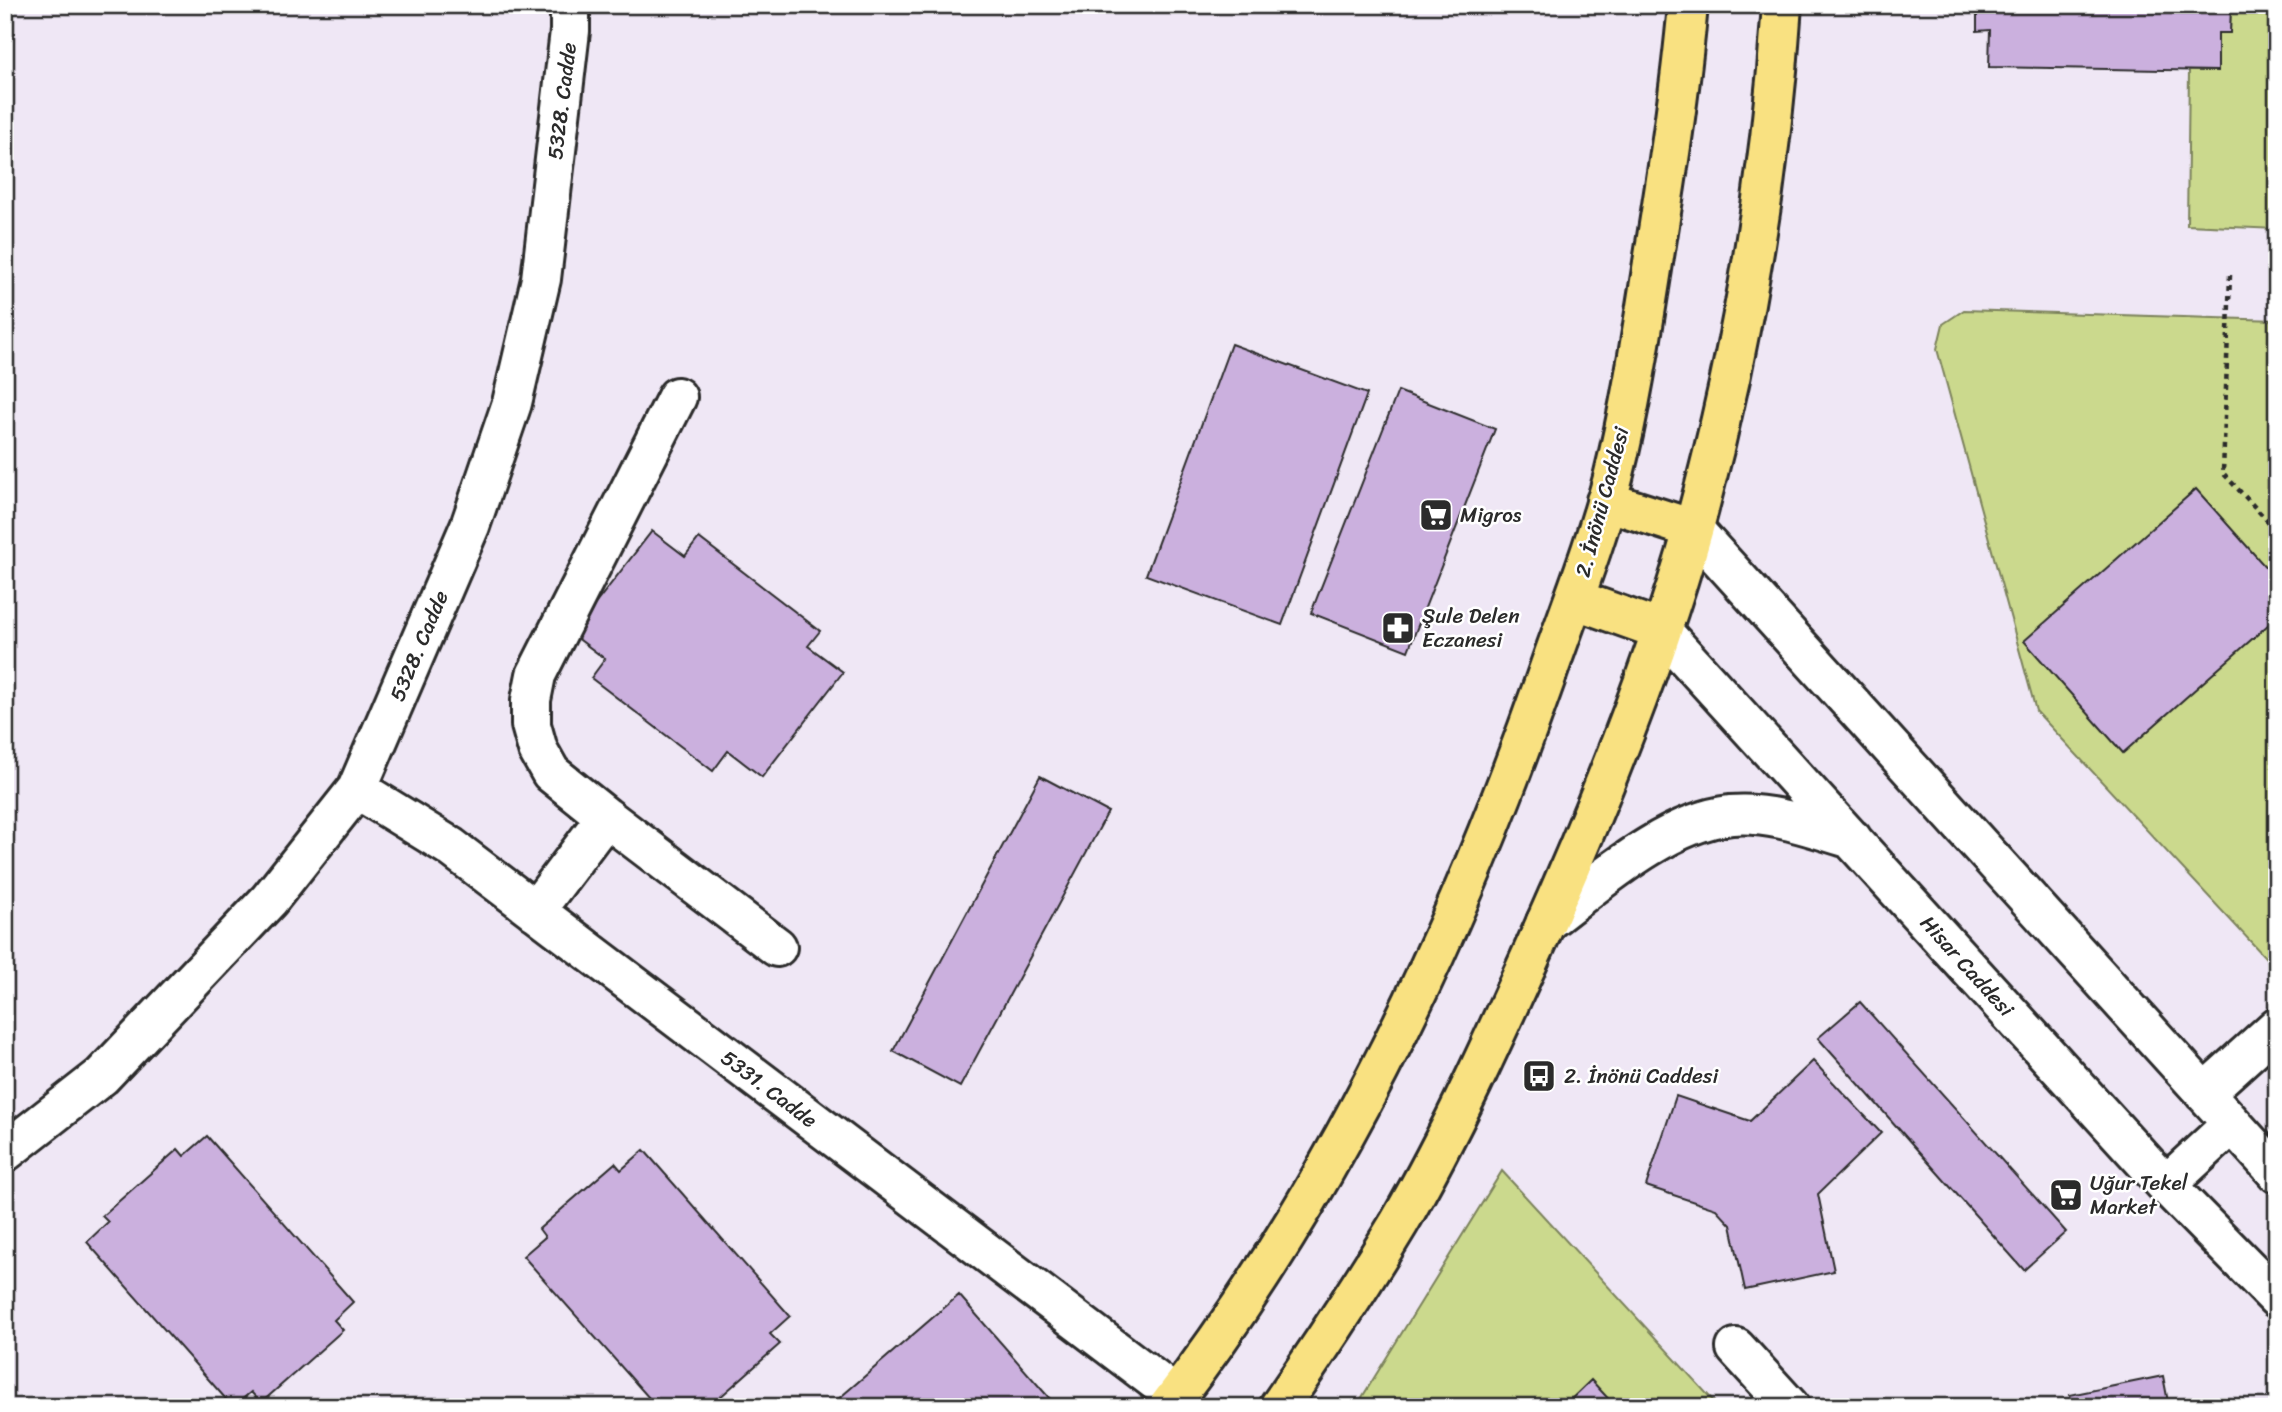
<svg xmlns="http://www.w3.org/2000/svg" width="2282" height="1412" viewBox="0 0 2282 1412" font-family="Sriracha,sans-serif">
  <style>
    .green { fill: #cbd98d; stroke: #7b825c; stroke-width: 2 }
    .building { fill: #cbb0de; stroke: #2b2b2b; stroke-width: 2 }
    .lines { fill: none; stroke-linecap: round; stroke-linejoin: round }
    .minor-casing { stroke: #2b2b2b; stroke-width: 44 }
    .major-casing { stroke: #2b2b2b; stroke-width: 44 }
    .path { stroke: #2b2b2b; stroke-width: 4.5; stroke-dasharray: 5 5; stroke-linecap: butt }
    .minor { stroke: #fff; stroke-width: 38 }
    .major { stroke: #f9e181; stroke-width: 38 }
    .labels { text-anchor: middle; dominant-baseline: central; stroke-width: 5; stroke-linejoin: round; paint-order: stroke }
    .street-label { font-size: 21px; fill: #2b2b2b; stroke: #fff }
    .poi-label { font-size: 21px; fill: #2b2b2b; stroke: #fff; text-anchor: start }
  </style>
  <rect width="100%" height="100%" fill="#efe7f5"/>
  <filter id="ink" filterUnits="userSpaceOnUse"><feTurbulence type="fractalNoise" baseFrequency=".0143" numOctaves="2"/><feDisplacementMap in="SourceGraphic" scale="14" xChannelSelector="R" yChannelSelector="G"/><feConvolveMatrix kernelMatrix="1 2 1 2 8 2 1 2 1" color-interpolation-filters="sRGB"/></filter>
  <g filter="url(#ink)">
    <path class="green" d="M2231,5H2277V229L2187,225L2189,71H2218V33L2230,32Z
      M1964,310L2277,320V970L2036,711L1937,349L1943,324Z
      M1502,1171L1719,1407H1356Z"/>
    <path class="building" d="M1977,5H2231L2230,33H2218V71L1989,67L1990,30L1977,31Z
      M1231,344L1367,394L1282,625L1146,575Z
      M1398,391L1495,429L1408,651L1311,613Z
      M2196,489L2277,580V617L2123,753L2024,641Z
      M652,531L685,556L699,538L820,631L808,646L843,672L762,777L728,751L713,771L591,678L605,659L572,634Z
      M1040,776L1108,812L960,1087L893,1051Z
      M1860,1002L2066,1232L2024,1270L1818,1038Z
      M1813,1061L1881,1133L1818,1194L1834,1271L1745,1290L1731,1225L1716,1209L1646,1186L1676,1096L1750,1121Z
      M207,1136L353,1302L334,1320L343,1330L261,1403L251,1392L233,1407L87,1242L108,1222L102,1216L178,1149L184,1156Z
      M644,1150L790,1316L770,1334L780,1344L709,1407H657L523,1256L545,1237L539,1229L615,1163L621,1170Z
      M959,1295L1051,1400L1043,1407H829Z
      M2163,1376L2169,1407H2072L2070,1395Z
      M1591,1380L1616,1407H1563Z"/>
    <g class="lines">
      <defs>
        <path id="minor" d="M677,397L536,675L531,700V725L538,750L551,773L606,817L777,947
          M1693,529L2277,1173
          M1661,630L2166,1185L2277,1298
          M357,789L451,847L1176,1396
          M535,911L606,817
          M1546,922C1597,884 1665,822 1731,815C1771,811 1814,828 1852,839
          M2204,1093L2277,1027
          M5,1152L102,1076L269,900L357,789L470,526L512,403L541,279L570,31V5
          M2166,1185L2232,1124
          M1736,1348L1790,1407"/>
        <path id="major" d="M1606,501L1693,529
          M1574,599L1661,630
          M1168,1407C1334,1191 1455,936 1545,680C1568,613 1595,547 1613,478C1630,410 1641,339 1652,269C1666,181 1680,94 1688,5
          M1279,1407C1321,1347 1361,1286 1399,1223C1452,1132 1496,1034 1539,938C1598,806 1655,666 1694,527C1740,358 1771,180 1782,5"/>
      </defs>
      <use href="#minor" class="minor-casing"/>
      <use href="#major" class="major-casing"/>
      <path class="path" d="M2230,275L2223,473L2277,531"/>
      <use href="#minor" class="minor"/>
      <use href="#major" class="major"/>
    </g>
  </g>
  <defs>
    <symbol id="supermarket-square" viewBox="-11 -11 22 22"><rect x="-9" y="-9" width="18" height="18" rx="4" fill="#2b2b2b" stroke="#fff"/><path d="M-6-5.5h2.5l.6 2H6L4.5 2H-2.5L-4.4-4H-6ZM-1.5 3.2a1.3 1.3 0 1 0 .1 0ZM3 3.2a1.3 1.3 0 1 0 .1 0Z" fill="#fff"/></symbol>
    <symbol id="pharmacy-square" viewBox="-11 -11 22 22"><rect x="-9" y="-9" width="18" height="18" rx="4" fill="#2b2b2b" stroke="#fff"/><path d="M-2-6h4v4h4v4h-4v4h-4v-4h-4v-4h4Z" fill="#fff"/></symbol>
    <symbol id="bus-square" viewBox="-11 -11 22 22"><rect x="-9" y="-9" width="18" height="18" rx="4" fill="#2b2b2b" stroke="#fff"/><path d="M-5-6H5V4H4V6H2V4H-2V6H-4V4H-5ZM-3.5-4V0h7V-4ZM-3.5 1.2v1.5H-2V1.2ZM2 1.2v1.5H3.5V1.2Z" fill="#fff"/></symbol>
  </defs>
  <g fill-rule="evenodd">
    <use href="#supermarket-square" x="1417" y="496" width="38" height="38"/>
    <use href="#pharmacy-square" x="1379" y="609" width="38" height="38"/>
    <use href="#bus-square" x="1520" y="1057" width="38" height="38"/>
    <use href="#supermarket-square" x="2047" y="1176" width="38" height="38"/>
  </g>
  <g class="labels">
    <g class="street-label">
      <text transform="translate(562 101) rotate(-83)">5328. Cadde</text>
      <text transform="translate(1602 502) rotate(-75)">2. İnönü Caddesi</text>
      <text transform="translate(419 646) rotate(-67)">5328. Cadde</text>
      <text transform="translate(1967 966) rotate(48)">Hisar Caddesi</text>
      <text transform="translate(769 1089) rotate(37)">5331. Cadde</text>
    </g>
    <g class="poi-label">
      <text x="1460" y="515">Migros</text>
      <text x="1422" y="616">Şule Delen<tspan x="1422" dy="24">Eczanesi</tspan></text>
      <text x="1564" y="1076">2. İnönü Caddesi</text>
      <text x="2090" y="1183">Uğur Tekel<tspan x="2090" dy="24">Market</tspan></text>
    </g>
  </g>
  <rect width="2282" height="1412" fill="none" stroke="#fff" stroke-width="28"/>
  <rect x="14" y="14" width="2254" height="1384" fill="none" stroke="#2b2b2b" stroke-width="2.5" filter="url(#ink)"/>
</svg>
